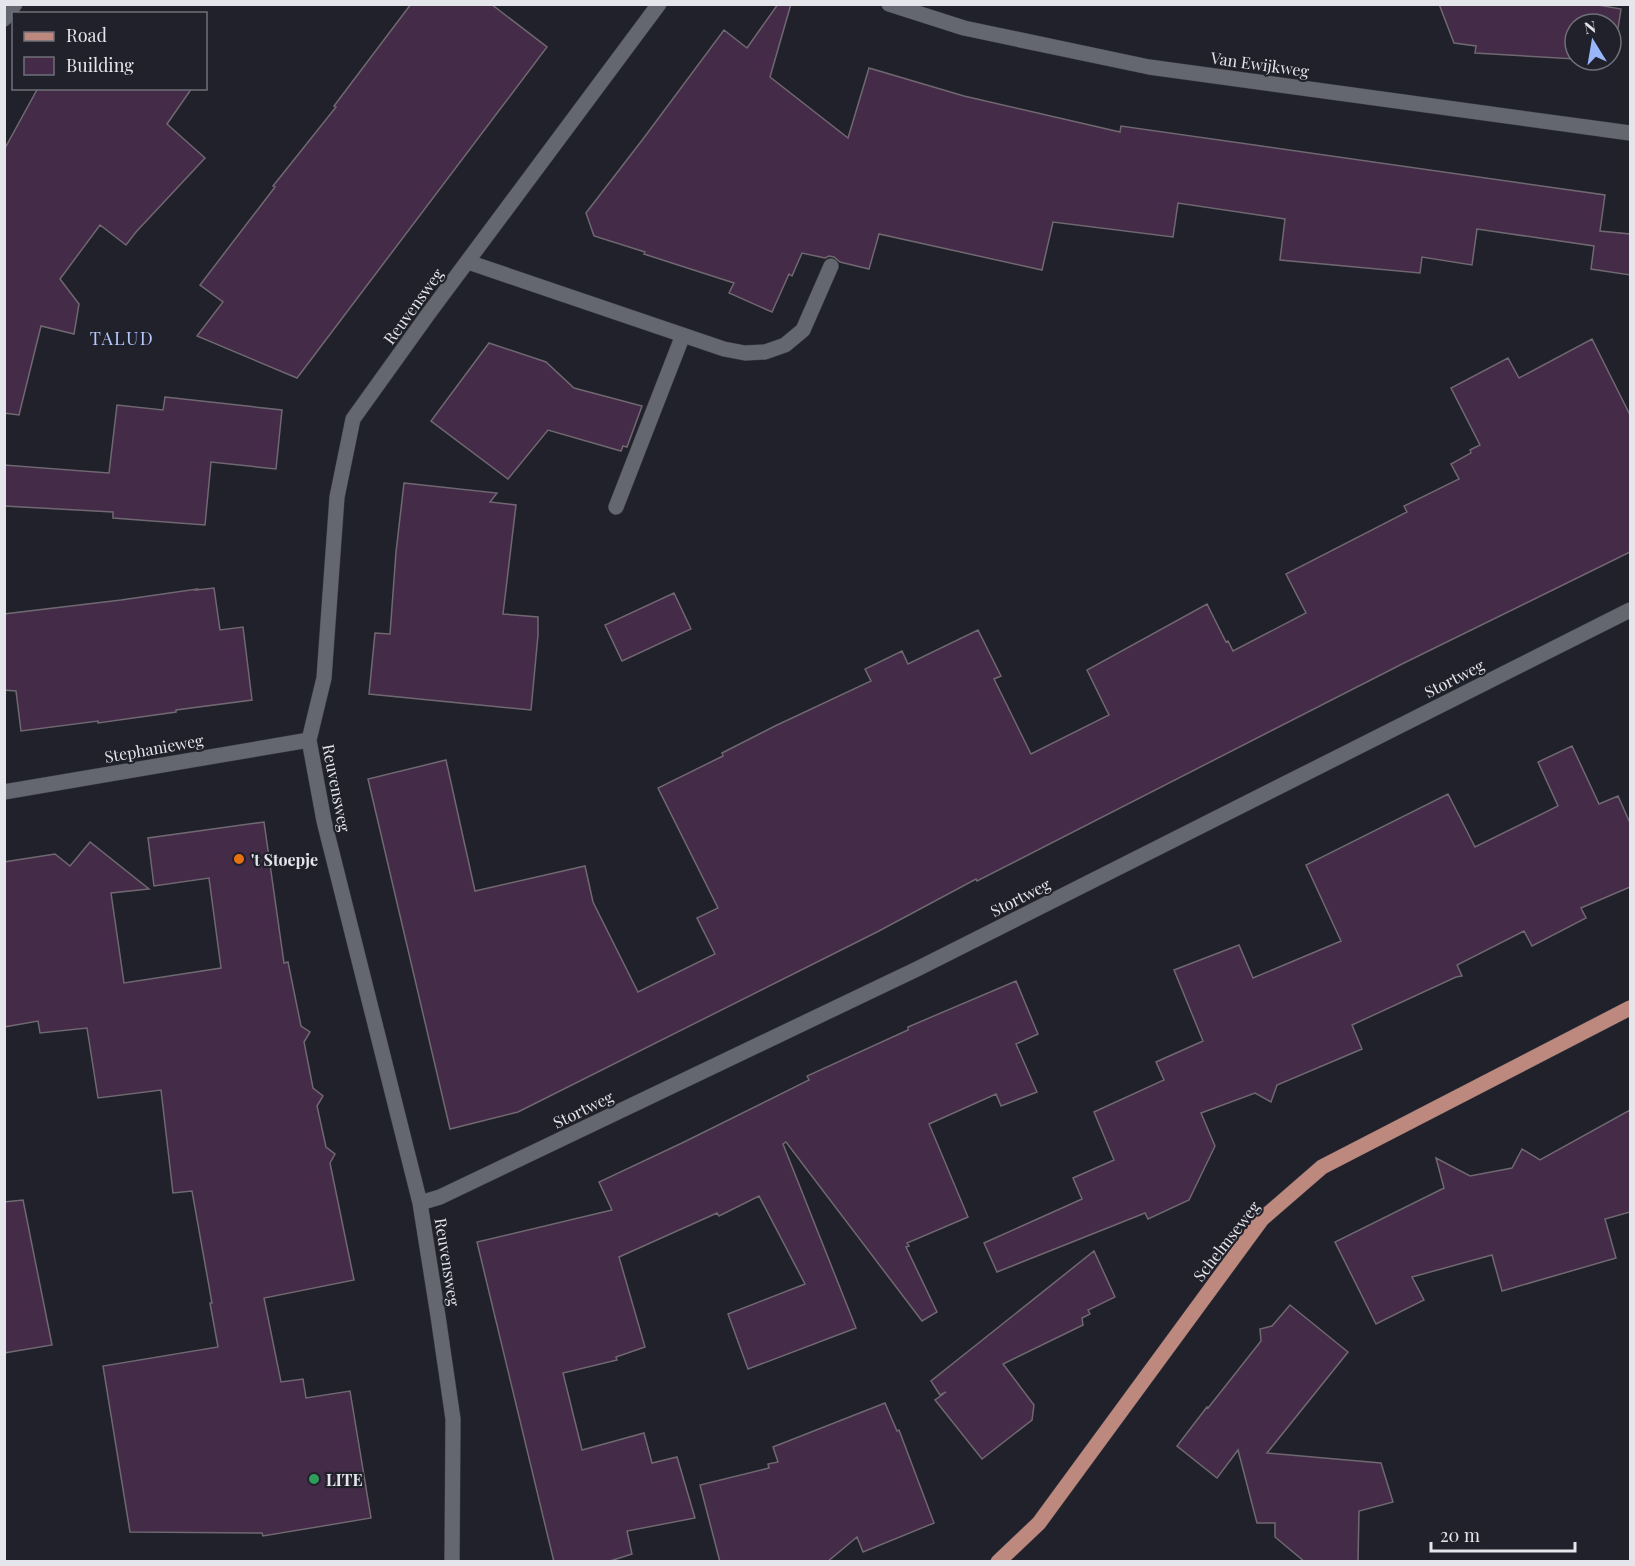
<svg xmlns="http://www.w3.org/2000/svg" width="1635" height="1566" viewBox="0 0 1635 1566" font-family="'Playfair Display',serif">
  <style>
    .building { fill: #442b48; stroke: #706871; stroke-width: 1.5 }
    .lines { fill: none; stroke-linecap: round; stroke-linejoin: round }
    .minor-casing { stroke: #3a3b42; stroke-width: 16 }
    .major-casing { stroke: #3a3b42; stroke-width: 16 }
    .minor { stroke: #646670; stroke-width: 15 }
    .major { stroke: #bd897e; stroke-width: 15 }
    .food-dot { fill: #e8710a; stroke: #20212a; stroke-width: 2 }
    .leisure-dot { fill: #2e9e5b; stroke: #20212a; stroke-width: 2 }
    .labels { text-anchor: middle; dominant-baseline: central; stroke-width: 4.5; stroke-linejoin: round; paint-order: stroke }
    .street-label { font-size: 16px; fill: #e5e6ec; stroke: #20212a }
    .poi-label { font-size: 16px; font-weight: bold; fill: #e5e6ec; stroke: #20212a; text-anchor: start }
    .neighbourhood-label { font-size: 18px; letter-spacing: 1.5px; fill: #b2c8fe; stroke: #20212a }
  </style>
  <rect width="100%" height="100%" fill="#20212a"/>
  <path class="building" d="M411,4H491L547,47L297,378L197,336L223,302L200,285L275,187L273,186L285,171L336,107L334,106Z
    M778,4H791L770,77L848,138L869,68L964,96L1120,132L1121,126L1605,195L1600,231L1630,234V275L1591,269L1594,246L1477,229L1472,265L1422,257L1420,273L1280,260L1285,219L1178,203L1173,237L1053,222L1042,270L879,234L869,269L840,262L834,257L829,256L825,258L802,253L792,276L789,274L772,312L729,293L734,283L644,254L645,252L594,236L586,213L643,139L724,30L747,48Z
    M1439,4H1593L1621,9L1613,61L1605,60L1603,64L1581,60H1611V24H1575V59L1475,53L1476,46L1454,43Z
    M38,88H192L167,124L205,158L136,232L126,245L100,225L60,279L79,304L74,334L41,326L19,415L4,413V150Z
    M1592,339L1630,415V552L1404,663L977,881L976,879L877,932L518,1112L450,1129L368,779L446,760L475,891L585,866L593,902L638,992L715,954L697,918L718,908L658,788L723,756L722,753L775,726L871,681L865,669L902,651L908,664L978,630L1001,676L994,679L1031,754L1109,715L1087,670L1207,604L1226,642L1228,641L1233,651L1306,613L1286,574L1407,512L1404,506L1459,479L1451,464L1471,453L1470,450L1480,445L1451,388L1508,358L1519,378Z
    M489,343L546,362L574,388L642,406L627,447L623,446L621,451L548,430L508,479L431,421Z
    M165,397L282,410L276,469L211,462L205,525L113,518V512L4,506V465L109,473L117,405L163,410Z
    M404,483L497,493L490,502L516,505L503,614L538,617V635L531,710L369,694L375,633L390,634L396,552Z
    M214,588L220,630L243,627L252,700L176,710V712L98,723V721L21,731L16,691L4,690V614L121,600L197,589L196,590Z
    M674,593L691,629L622,661L605,625Z
    M1572,746L1599,804L1618,796L1630,823V887L1581,908L1586,918L1532,946L1524,931L1457,965L1462,976L1456,977L1352,1025L1362,1049L1277,1085L1271,1102L1255,1093L1201,1113L1215,1146L1189,1200L1148,1219L1145,1213L997,1272L984,1243L1082,1199L1073,1178L1114,1160L1094,1112L1164,1080L1156,1062L1203,1041L1174,970L1239,945L1253,978L1341,941L1306,865L1448,794L1475,847L1558,806L1538,762Z
    M264,822L284,963L288,962L301,1026L310,1032L304,1042L313,1088L323,1096L317,1106L326,1147L335,1154L330,1163L354,1280L264,1298L281,1382L303,1379L306,1398L350,1391L371,1518L263,1536L262,1533L130,1532L103,1366L218,1347L210,1303H212L192,1191L173,1193L161,1090L98,1098L87,1028L40,1033L38,1021L4,1027V862L55,854L70,866L90,842L149,889L111,893L124,983L221,968L209,878L154,886L148,838Z
    M1016,981L1038,1034L1016,1044L1037,1092L1001,1106L996,1094L929,1124L968,1217L907,1243L909,1246L906,1247L937,1312L922,1321L786,1142L783,1144L856,1328L748,1369L728,1314L805,1284L759,1196L719,1216L717,1213L619,1257L645,1347L616,1357L617,1360L563,1373L582,1450L644,1433L652,1463L677,1457L695,1518L627,1531L632,1554L607,1562H554L477,1242L612,1210L599,1182L682,1143L809,1080L807,1076L908,1030V1027Z
    M1630,1110V1212L1605,1219L1616,1258L1502,1291L1492,1255L1412,1277L1424,1300L1376,1324L1335,1242L1444,1188L1436,1158L1470,1176L1512,1168L1522,1149L1540,1160Z
    M23,1200L52,1345L4,1353V1202Z
    M1094,1251L1115,1297L1088,1310L1090,1314L1082,1318L1083,1325L1003,1364L1034,1405L1032,1420L982,1459L935,1400L946,1392L940,1395L931,1381Z
    M1290,1305L1348,1352L1267,1453L1381,1463L1393,1502L1359,1511L1358,1562H1305L1275,1537V1523H1257L1238,1450L1217,1478L1177,1446L1207,1407L1208,1408L1261,1341L1260,1329L1272,1326Z
    M885,1403L897,1431L899,1430L934,1523L863,1552L857,1537L827,1562H720L700,1485L769,1468L768,1464L778,1462L773,1447Z"/>
  <g class="lines">
    <defs>
      <path id="minor" d="M889,4L964,28L1149,67L1630,133
        M4,19L15,4
        M468,262L724,349L745,353L765,352L785,345L803,330L831,266
        M616,507L683,335
        M4,792L309,740
        M420,1203L440,1197L917,969L1630,610
        M452,1562L453,1419L438,1316L420,1203L324,821L309,740L324,678L337,497L353,419L429,313L659,4"/>
      <path id="major" d="M998,1562L1039,1523L1262,1219L1322,1167L1630,1008"/>
    </defs>
    <use href="#minor" class="minor-casing"/>
    <use href="#major" class="major-casing"/>
    <use href="#minor" class="minor"/>
    <use href="#major" class="major"/>
  </g>
  <circle class="food-dot" cx="239" cy="859" r="6"/>
  <circle class="leisure-dot" cx="314" cy="1479" r="6"/>
  <g class="labels">
    <g class="street-label">
      <text transform="translate(1260 64) rotate(8)">Van Ewijkweg</text>
      <text transform="translate(413 306) rotate(-54)">Reuvensweg</text>
      <text transform="translate(1454 678) rotate(-27)">Stortweg</text>
      <text transform="translate(154 748) rotate(-10)">Stephanieweg</text>
      <text transform="translate(337 788) rotate(79)">Reuvensweg</text>
      <text transform="translate(1020 897) rotate(-27)">Stortweg</text>
      <text transform="translate(583 1109) rotate(-26)">Stortweg</text>
      <text transform="translate(1226 1241) rotate(-52)">Schelmseweg</text>
      <text transform="translate(448 1262) rotate(81)">Reuvensweg</text>
    </g>
    <g class="poi-label">
      <text x="251" y="859">'t Stoepje</text>
      <text x="326" y="1479">LITE</text>
    </g>
    <g class="neighbourhood-label">
      <text x="122" y="338">TALUD</text>
    </g>
  </g>
  <rect width="1635" height="1566" fill="none" stroke="#e5e6ec" stroke-width="12"/>
  <rect x="12" y="12" width="195" height="78" fill="#20212a" stroke="#6f7078" stroke-width="1.5"/>
  <rect x="24" y="32" width="30" height="9" fill="#bd897e" stroke="#6f7078" stroke-width="1.5"/>
  <text x="66" y="42" font-size="18" fill="#e5e6ec">Road</text>
  <rect x="24" y="57" width="30" height="18" fill="#442b48" stroke="#6f7078" stroke-width="1.5"/>
  <text x="66" y="72" font-size="18" fill="#e5e6ec">Building</text>
  <g transform="translate(1593 42) rotate(349)"><circle r="28" fill="#20212a" stroke="#6f7078" stroke-width="1.5"/>
  <path d="M0-4.5L10 22L0 15L-10 22Z" fill="#99b5fd"/>
  <text y="-9" font-size="16" font-weight="bold" text-anchor="middle" fill="#e5e6ec">N</text>
  </g>
  <path d="M1431 1542v9h144v-9" fill="none" stroke="#e5e6ec" stroke-width="3"/>
  <text x="1440" y="1542" font-size="18" fill="#e5e6ec" stroke="#20212a" stroke-width="4.5" paint-order="stroke">20 m</text>
</svg>
